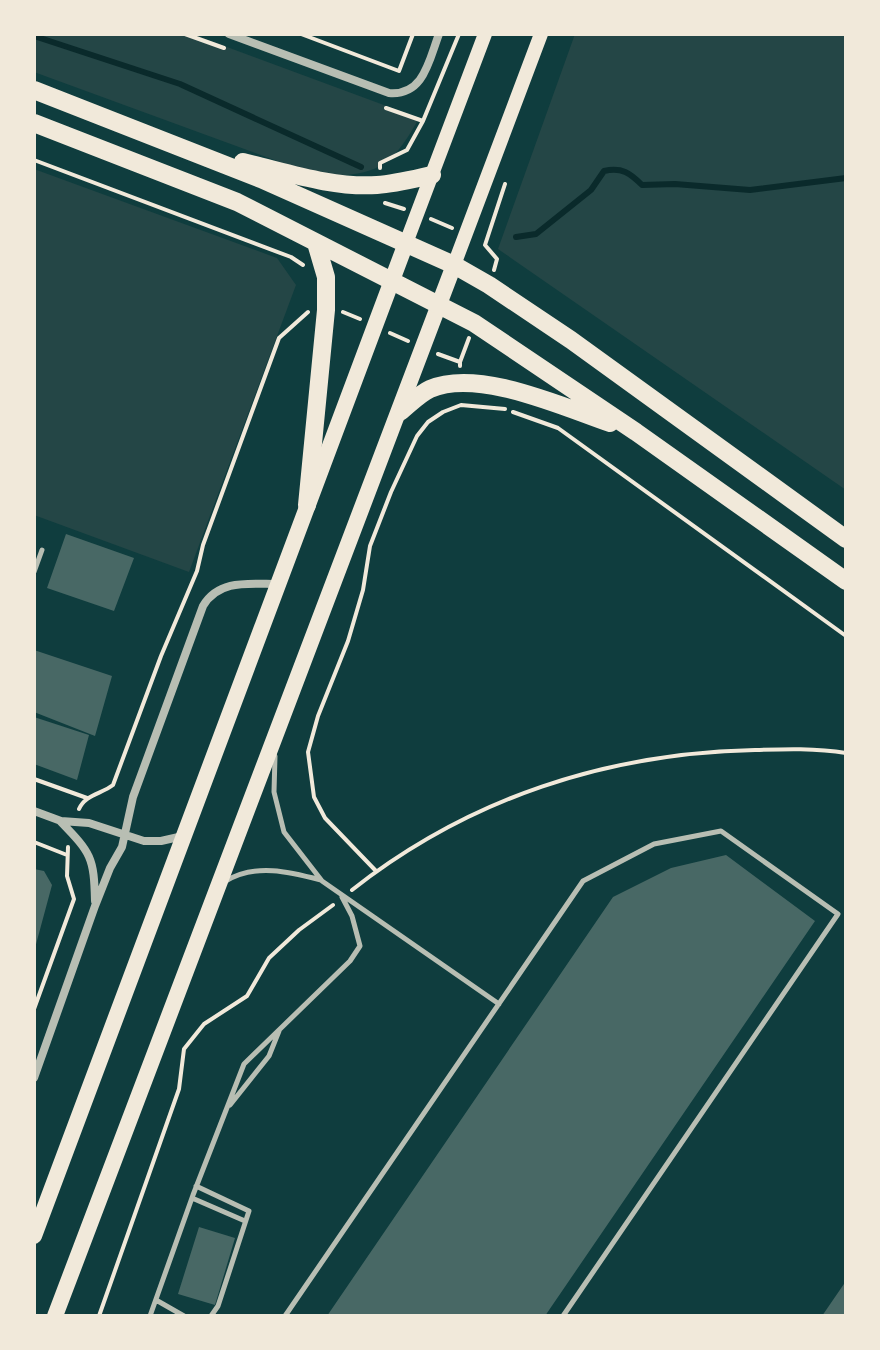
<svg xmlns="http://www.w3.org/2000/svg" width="880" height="1350" viewBox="0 0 880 1350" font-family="'Archivo Narrow',sans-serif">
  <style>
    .green { fill: #244646 }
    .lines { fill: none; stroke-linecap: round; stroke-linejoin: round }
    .stream { stroke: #0a2a2b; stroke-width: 6 }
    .building { fill: #486865 }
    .path { stroke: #f1e9da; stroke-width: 4 }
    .service { stroke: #b8beb3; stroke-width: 5 }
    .minor { stroke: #b8beb3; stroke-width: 8 }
    .secondary { stroke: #f1e9da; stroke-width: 14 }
    .primary { stroke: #f1e9da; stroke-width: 16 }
    .trunk { stroke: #f1e9da; stroke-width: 18 }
  </style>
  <rect width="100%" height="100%" fill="#0f3d3e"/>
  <path class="green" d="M34,34H192L419,118C391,169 376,176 318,176L34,72Z
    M575,34H846V490L498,249Z
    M34,169L277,258L296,285L189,572L34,515Z"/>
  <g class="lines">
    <path class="stream" d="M34,36L180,84L361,167
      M516,237L536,234L591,190L604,171C622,167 630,173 642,185L675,184L750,190L846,178"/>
  </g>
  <path class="building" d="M66,534L134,558L114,611L47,588Z
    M34,650L112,676L95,736L34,712Z
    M34,717L89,735L77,780L34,764Z
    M726,855L815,921L545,1316H327L613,897L671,868Z
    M34,869L44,871L52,885L35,948Z
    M199,1227L235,1238L215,1305L178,1294Z
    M846,1281V1316H822Z"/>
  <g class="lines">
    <path class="path" d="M185,34L224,48
      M301,34L399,71L413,34
      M386,108L423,121
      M34,160L291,257L303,265
      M380,168V163L407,150L423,121L459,34
      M385,203L404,209
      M431,219L452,228
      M494,270L497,259L485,245L505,184
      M343,312L360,319
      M390,333L408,341
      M438,354L460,362V366
      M460,362L469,338
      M513,412L558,428L846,636
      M34,779L87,798
      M79,809C85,795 101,794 113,785L161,656L197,571L203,545L279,338L308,312
      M34,842L67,855
      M376,871L325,818L314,797L308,752L318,716L348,641L363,590L370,546L391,492L417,436L428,422L443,412L461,405L505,409
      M352,890C469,798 607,753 755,750C785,749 816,748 846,753
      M34,1009L74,899L67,876L68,847
      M99,1316L179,1089L184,1049L204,1024L247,996L269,958L299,930L333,905"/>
    <path class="service" d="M34,572L42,550
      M275,756L274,792L284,832L322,881L499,1004
      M226,881C255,863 290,872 321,880
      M230,1105L269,1056L279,1031
      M196,1186L249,1211L218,1306L211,1316
      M192,1198L245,1221
      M156,1300L184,1316
      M150,1316L193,1195L244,1064L350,961L360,946L352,916L342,897
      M285,1316L583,881L654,844L721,831L838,914L563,1316"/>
    <path class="minor" d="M229,34L389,93C424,96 429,60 439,34
      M34,811L61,821L89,823L144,841H161L183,836
      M61,822C91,853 94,857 95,901
      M34,1078L95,906L110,868L122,847L133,797L203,606C219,579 249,584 278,584"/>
    <path class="secondary" d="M406,243L485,34
      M454,265L541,34"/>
    <path class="primary" d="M34,1236L406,243
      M55,1316L454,265"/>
    <path class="trunk" d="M34,90L261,179L454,265L489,285L571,340L846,539
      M34,123L237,202L474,323L636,432L846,581
      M243,162C286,172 332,188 377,185C395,184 414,179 432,175
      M400,412C409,405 419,394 430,389C478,368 563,407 610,423
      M307,505L326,310V277L316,243"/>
  </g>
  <rect width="880" height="1350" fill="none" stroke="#f1e9da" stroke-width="72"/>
</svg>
